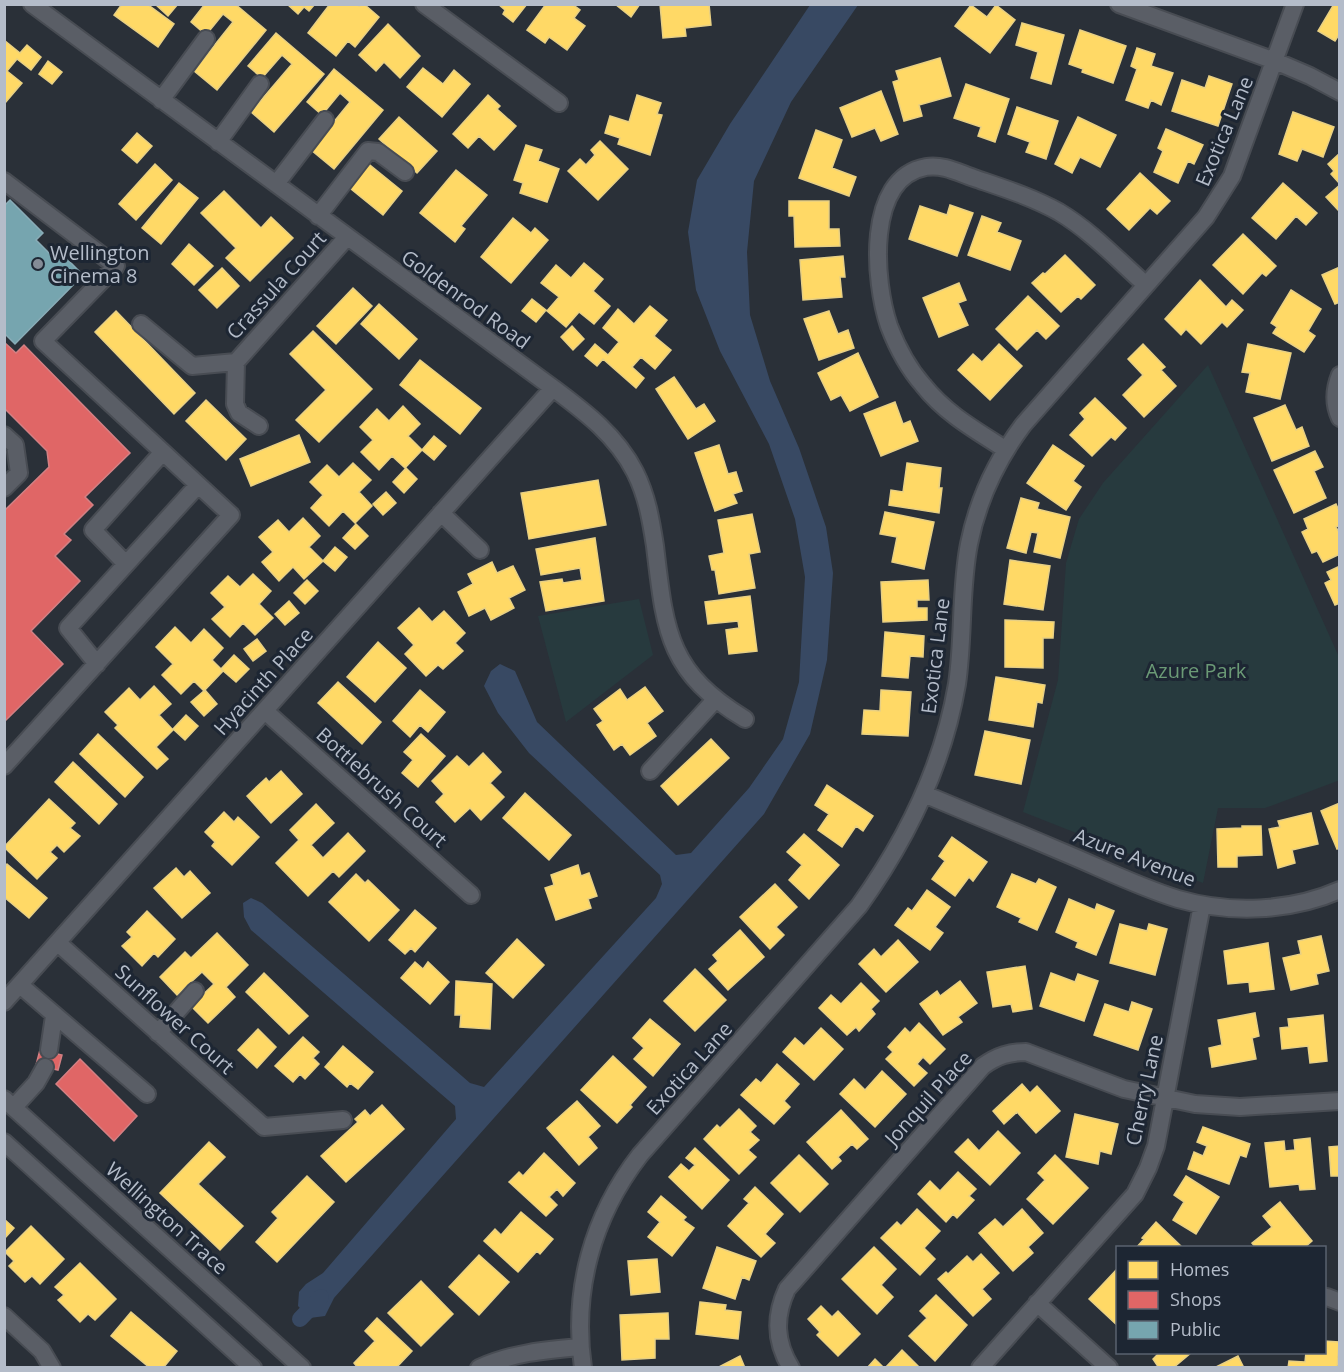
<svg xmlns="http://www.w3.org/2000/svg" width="1344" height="1372" viewBox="0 0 1344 1372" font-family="'Open Sans',sans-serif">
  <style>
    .green { fill: #273a3e }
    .water { fill: #384963 }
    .homes { fill: #ffd966; stroke: #e8d084; stroke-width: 1.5 }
    .shops { fill: #e06666; stroke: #d38084; stroke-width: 1.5 }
    .public { fill: #76a5af; stroke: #89acb7; stroke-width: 1.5 }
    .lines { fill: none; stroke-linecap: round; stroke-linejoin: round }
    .canal { stroke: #384963; stroke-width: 16 }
    .minor-casing { stroke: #484c53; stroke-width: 20 }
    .minor { stroke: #5a5e66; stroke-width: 16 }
    .poi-dot { fill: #848b96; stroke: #1d2633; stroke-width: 2 }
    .labels { text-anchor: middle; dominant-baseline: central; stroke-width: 6; stroke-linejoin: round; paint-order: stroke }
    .street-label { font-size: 20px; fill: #b4bcc9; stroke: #1d2633 }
    .poi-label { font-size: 20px; fill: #b4bcc9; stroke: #1d2633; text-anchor: start }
    .park-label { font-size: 20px; fill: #6b9a76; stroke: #1d2633 }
  </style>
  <rect width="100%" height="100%" fill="#2a3038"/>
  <path class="green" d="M1208,365L1339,657L1340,780L1265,808H1218L1203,883L1023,812L1058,680L1066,563L1079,519L1103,483Z
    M639,599L653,655L566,722L538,616Z"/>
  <path class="water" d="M810,5H858L791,102L754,181L747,252L750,315L770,381L799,448L826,527L833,573L827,660L810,734L764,814L334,1298L325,1316L310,1318L298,1306L299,1292L306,1284L323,1273L456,1119L455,1106L251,930L244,917L243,903L251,898L262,903L470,1083L484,1087L656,898L662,884L660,875L529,753L498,713L484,686L491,671L500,664L515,671L537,722L676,855L691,853L749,788L783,739L799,682L805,577L795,519L769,444L720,351L696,290L688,232L697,180L730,124Z"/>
  <path class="homes" d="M122,4H147L174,24L158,47L114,15Z
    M155,4H178L168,16Z
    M205,4H235L266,30L217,90L194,71L233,22L223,14L206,35L191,22Z
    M287,4H315L309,11L304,7L298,14Z
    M330,4H356L359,6L364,4L379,17L355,47L348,41L336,56L308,33Z
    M498,4H527L513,22L503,14L505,10Z
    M546,4H572L580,10L574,18L585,26L567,50L549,37L545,43L527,30Z
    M615,4H640L631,17Z
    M660,4H709L711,25L685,28L686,36L663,38Z
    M1334,4H1340V33L1335,41L1318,31Z
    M971,5L987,17L996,5L1015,20L990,53L955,26Z
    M1022,23L1064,35L1051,84L1031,78L1038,52L1016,45Z
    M388,24L420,56L400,78L384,62L376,71L359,55Z
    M1080,30L1126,46L1113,83L1082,72L1083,69L1069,64Z
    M276,33L324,74L274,132L251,112L292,64L282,55L262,78L248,66Z
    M4,40L20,53L27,45L41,57L31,70L17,59L7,71L22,83L5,103Z
    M1137,48L1155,54L1151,66L1173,73L1161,105L1151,100L1148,108L1126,100L1137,69L1131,66Z
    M940,58L951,96L919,105L922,116L904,121L893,82L899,80L896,71Z
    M48,61L62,72L52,84L39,74Z
    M423,68L443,84L454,70L470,84L442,117L407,87Z
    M334,69L383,110L334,169L311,150L350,102L340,93L322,115L307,102Z
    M1209,76L1232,84L1218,126L1172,111L1182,80L1205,88Z
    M966,84L1009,99L995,142L978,136L981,127L954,118Z
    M881,91L898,134L881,141L875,128L852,137L840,108Z
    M488,95L500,106L497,109L516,126L494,150L479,136L468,148L453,134Z
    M637,95L661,103L657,114L662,115L650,155L618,144L620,138L605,133L610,116L629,122Z
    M1017,107L1058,121L1046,159L1026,152L1030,142L1008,134Z
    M1293,112L1334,127L1323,157L1302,149L1297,161L1279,154Z
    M399,117L437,151L417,173L379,139Z
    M1078,117L1116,135L1100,167L1080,157L1072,173L1055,164Z
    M1166,129L1203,145L1194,164L1188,161L1178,183L1154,172L1163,151L1158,148Z
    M816,130L842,140L832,168L856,177L849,196L799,178Z
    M137,133L152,146L137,163L122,150Z
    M600,141L628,169L598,200L568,171L580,159L586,165L595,155L591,150Z
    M526,145L542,150L538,161L559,169L547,202L520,193L523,183L514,180Z
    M1340,153V184L1331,174L1334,171L1328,164Z
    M365,161L402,191L383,215L346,185Z
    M155,164L172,180L136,220L119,204Z
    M456,170L487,195L461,226L465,229L455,242L420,213Z
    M1140,173L1170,201L1157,214L1150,208L1129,230L1107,209Z
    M179,183L198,198L161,244L142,228Z
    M1283,183L1317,213L1306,225L1296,216L1276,239L1252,218Z
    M1340,185V212L1326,197Z
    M224,191L261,228L271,217L293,238L250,281L226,258L236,248L201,213Z
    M789,201H829V229H839L840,246L795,247L794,216H789Z
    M950,205L973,213L957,256L909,239L920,206L947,215Z
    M982,216L1001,223L997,232L1021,241L1010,270L968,255Z
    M513,218L531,233L535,228L548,240L511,283L481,257Z
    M1243,234L1276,266L1266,276L1262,273L1243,294L1213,265Z
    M189,244L213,266L194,285L172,264Z
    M1065,255L1095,285L1081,299L1078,296L1061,312L1032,283L1043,273L1045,274Z
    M843,256L845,277H840L842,297L803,300L800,260Z
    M584,263L603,279L593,291L610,306L594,324L579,312L566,327L547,311L559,297L541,283L556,265L571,278Z
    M1340,267V302L1335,304L1322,275Z
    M222,268L239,286L217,308L199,290Z
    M1200,280L1226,307L1232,300L1243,310L1227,327L1222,322L1201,344L1186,329L1181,335L1165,319Z
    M959,283L966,300L958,303L968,325L939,337L923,298Z
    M353,288L372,306L336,344L317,326Z
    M1291,290L1321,309L1308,331L1315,336L1304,352L1273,333L1277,327L1271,323Z
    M1028,296L1059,326L1046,339L1037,330L1017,350L996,329Z
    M532,299L546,310L536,322L522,311Z
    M379,304L417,339L399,359L361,324Z
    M650,306L667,320L654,336L671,350L655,369L641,357L632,367L644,378L636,388L603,359L597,366L585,356L595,344L608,355L619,342L603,328L618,309L634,324Z
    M116,311L195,393L174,414L95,332Z
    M829,311L838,334L848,330L854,348L819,360L804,319Z
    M572,326L584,339L573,350L561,337Z
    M313,331L372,389L319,442L296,420L326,390L290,354Z
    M999,344L1022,366L990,400L958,370L973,354L982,362Z
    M1143,344L1165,367L1161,370L1176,386L1144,417L1123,395L1143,375L1128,359Z
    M1248,344L1291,353L1280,399L1246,392L1250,373L1242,372Z
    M858,353L878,397L850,411L841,395L831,400L818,373Z
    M420,360L481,408L460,434L400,385Z
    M674,377L696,409L704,404L715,421L688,439L656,389Z
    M1095,398L1126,428L1115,440L1111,437L1092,456L1070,435L1085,419L1080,413Z
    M206,400L246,439L226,460L186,421Z
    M895,402L903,424L910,421L918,441L881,456L864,414Z
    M1285,405L1296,430L1302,427L1309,446L1272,461L1254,418Z
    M403,406L420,424L408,436L422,450L405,468L392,456L379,470L361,452L373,440L360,427L377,409L389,421Z
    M299,435L310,462L251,486L240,459Z
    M434,436L446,446L434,460L422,450Z
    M719,445L728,474L736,472L742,491L733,494L737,503L715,511L695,453Z
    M1053,445L1084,466L1073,481L1081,487L1066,510L1027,483Z
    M1315,451L1323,467L1314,471L1326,498L1294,513L1274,470Z
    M353,463L371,480L359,492L372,506L355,523L343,511L329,526L311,508L323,495L310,482L327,465L339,477Z
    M907,463L941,468L939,488H942L939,513L889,505L891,490L903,492Z
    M406,468L417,479L404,493L393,482Z
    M598,480L606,525L529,539L521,493Z
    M386,492L396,503L383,515L373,504Z
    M1021,498L1039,503L1037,509L1070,517L1060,558L1034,552L1038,533L1031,532L1026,553L1007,548Z
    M1336,504L1340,513V525L1336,527L1340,534V554L1323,562L1317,551L1312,553L1302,532L1308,529L1304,519Z
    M885,512L934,522L924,569L892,562L897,537L880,534Z
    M752,514L760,552L749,554L755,588L719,594L715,570H712L709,556L724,553L718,520Z
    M303,518L320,536L309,547L323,561L304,579L293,567L279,581L262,562L273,552L259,537L278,520L289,532Z
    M356,524L368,536L355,549L343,538Z
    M595,538L604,601L546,611L540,582L562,579L563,583L582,580L580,568L541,575L536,549Z
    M335,547L347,557L335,571L323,561Z
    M1010,560L1050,566L1043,610L1004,604Z
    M492,562L497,573L513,566L525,590L509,598L514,608L491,620L485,608L469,616L458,592L473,584L468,574Z
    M1340,566V603L1335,605L1325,583L1331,580L1327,572Z
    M253,574L271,591L259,604L273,618L255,635L243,623L230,637L212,619L225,607L211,593L228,576L240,587Z
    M307,580L318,591L305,604L294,593Z
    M928,580L929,600H917V608H927V620L883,622L881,582Z
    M750,596L757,651L729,654L726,630L739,628L738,621L708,624L705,602Z
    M289,601L299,613L285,625L275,614Z
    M419,608L432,622L444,611L465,633L455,643L463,651L443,669L438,665L426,676L405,654L414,645L398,628Z
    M1005,620L1054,622L1053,638H1043V668L1005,667Z
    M175,627L191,643L204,629L223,648L212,660L223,671L204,691L194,681L181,694L162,675L173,664L156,647Z
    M885,632L924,636L923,657L910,656L908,678L882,676Z
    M257,639L266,651L253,661L244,649Z
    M378,642L406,668L375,702L347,677Z
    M234,655L249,669L236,682L221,669Z
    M996,677L1045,685L1042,703L1037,702L1033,727L989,720Z
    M338,682L381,722L362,744L318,703Z
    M154,686L171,704L159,715L173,730L156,747L168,759L157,769L115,728L118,725L105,712L129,688L140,700Z
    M645,687L663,711L647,723L656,736L630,755L622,744L614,750L597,725L603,721L594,709L620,689L627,700Z
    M205,690L217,704L204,716L191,702Z
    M420,690L445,712L428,732L420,725L410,737L393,721Z
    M881,690L911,692L908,736L862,734L864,710L880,711Z
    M186,715L198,726L185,740L173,729Z
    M985,731L1030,740L1021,784L975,775Z
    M98,734L143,777L125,797L80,754Z
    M421,734L445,756L418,787L402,773L413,760L404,752Z
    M711,739L729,758L678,805L661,786Z
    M483,753L501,772L490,783L504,797L481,820L470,808L455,822L436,802L444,794L432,781L457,756L469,767Z
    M73,762L117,804L99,824L55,782Z
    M281,771L302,794L271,823L247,796L266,778L269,782Z
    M827,785L873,816L863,831L856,826L842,847L818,830L829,814L815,805Z
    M525,793L571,835L549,860L503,818Z
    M49,799L75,823L70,828L80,836L64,852L57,845L50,852L57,858L37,879L4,847Z
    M1340,803V848L1337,849L1321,811Z
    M316,804L334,823L311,845L323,858L348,833L365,851L339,877L333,871L308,896L276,863L299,840L290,830Z
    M224,812L234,822L238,817L259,837L232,865L212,846L215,842L205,832Z
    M1311,813L1318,844L1292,850L1295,863L1278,868L1269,829L1280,827L1278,821Z
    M1242,826H1261L1262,855L1237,856V867H1218L1217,829L1242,828Z
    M804,834L839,865L809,899L789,880L802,865L787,852Z
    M952,837L987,862L973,881L969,877L955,896L932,879L945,861L939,856Z
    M7,864L47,898L29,918L4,897V868Z
    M578,865L581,876L589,873L597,896L588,899L591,908L556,920L545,888L554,885L551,875Z
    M176,868L184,877L190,871L210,893L182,918L154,888Z
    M356,874L365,883L368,880L399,910L369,941L329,902Z
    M1012,874L1036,884L1039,879L1056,887L1037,930L1019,922L1021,918L997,907Z
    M775,884L797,907L776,927L784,935L770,949L740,917Z
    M927,890L950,907L935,927L943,933L930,950L895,925L908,908L912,911Z
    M1069,899L1095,910L1097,904L1114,911L1096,955L1076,947L1078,942L1056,932Z
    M415,910L436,928L415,952L411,948L405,954L389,940Z
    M147,911L175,939L158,957L154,953L142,966L122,946L132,937L127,932Z
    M1120,924L1147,931L1149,924L1167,929L1155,975L1110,963Z
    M740,930L764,957L728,990L709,969L718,961L713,955Z
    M217,933L248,965L226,987L235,997L208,1023L191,1006L214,984L202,972L177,995L160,977L185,952L191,958Z
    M1321,936L1329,971L1316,974L1318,984L1291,990L1283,958L1301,954L1298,941Z
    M517,939L544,965L513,998L486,973Z
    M898,940L918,962L886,992L859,964L874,949L881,957Z
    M1268,943L1274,989L1250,992L1249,982L1228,984L1224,951Z
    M415,962L423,969L428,962L449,982L430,1004L401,978Z
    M1025,966L1032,1009L1013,1012L1011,1004L993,1007L987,972Z
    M695,969L726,1000L695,1031L664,1001Z
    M264,973L308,1016L289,1034L246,992Z
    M1051,973L1075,982L1078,974L1098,981L1084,1021L1040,1006Z
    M456,981L492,984L490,1029L460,1027L461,1015H455Z
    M960,981L977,1003L958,1017L962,1022L943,1035L920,1004L937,991L940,996Z
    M861,983L879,1001L871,1009L875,1014L859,1031L856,1027L847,1035L819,1008L831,995L841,1004Z
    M1132,1002L1152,1009L1138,1050L1094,1035L1105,1004L1129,1012Z
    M1255,1013L1259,1036L1252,1038L1256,1059L1212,1067L1209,1048L1222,1045L1218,1020Z
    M1323,1015L1327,1061L1310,1063L1308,1046L1282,1049L1280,1028L1289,1027L1288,1019Z
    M650,1019L680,1044L653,1076L634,1059L644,1048L633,1038Z
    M919,1023L945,1049L930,1064L923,1057L917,1064L927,1073L914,1086L886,1059L893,1052L888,1047L905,1028L910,1033Z
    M821,1028L843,1049L814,1080L783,1052L795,1038L804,1046Z
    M258,1029L276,1047L257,1068L238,1050Z
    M303,1037L319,1052L313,1058L319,1064L305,1079L300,1074L293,1082L275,1066Z
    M343,1046L373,1072L358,1089L350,1083L347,1087L325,1067Z
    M613,1056L646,1087L630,1105L632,1107L617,1123L581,1090Z
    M777,1064L799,1084L784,1101L790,1107L774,1124L741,1095L756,1079L761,1083Z
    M882,1071L906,1094L875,1127L840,1094L854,1079L865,1090Z
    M1022,1084L1030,1093L1037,1086L1060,1111L1036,1133L1017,1112L1004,1124L993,1111Z
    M577,1101L600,1126L588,1137L597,1148L579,1165L547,1128Z
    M382,1105L404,1129L346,1182L321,1156L358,1122L355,1119L365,1110L370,1116Z
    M739,1109L756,1126L750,1132L759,1140L748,1150L756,1157L739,1174L704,1139L717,1125L720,1128Z
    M841,1110L868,1139L857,1149L852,1144L838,1157L841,1161L832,1169L807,1142Z
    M1075,1114L1118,1124L1111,1154L1100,1151L1098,1164L1066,1157Z
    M1203,1127L1250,1144L1246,1157L1240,1155L1229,1184L1188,1169L1194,1152L1203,1156L1207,1146L1197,1142Z
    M998,1131L1020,1153L990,1185L955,1152L968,1139L979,1151Z
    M1310,1138L1315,1189L1300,1190L1299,1184L1270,1187L1265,1143L1284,1141L1285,1151L1295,1150L1294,1140Z
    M209,1142L225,1157L198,1184L243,1226L220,1250L160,1193Z
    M1340,1146V1176H1331L1329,1147Z
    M695,1148L729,1180L702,1209L669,1177L681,1164L689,1171L695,1165L686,1158Z
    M544,1153L575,1183L563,1196L557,1189L549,1197L557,1205L546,1216L509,1182L519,1172L523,1176Z
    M799,1155L828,1184L800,1212L771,1183Z
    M1055,1155L1088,1188L1053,1224L1027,1199L1045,1180L1038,1173Z
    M958,1172L976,1189L969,1196L974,1200L957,1218L953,1214L946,1222L918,1194L930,1181L940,1191Z
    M307,1176L334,1202L277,1262L256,1242L278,1218L272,1212Z
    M1186,1176L1219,1197L1196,1234L1173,1220L1184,1202L1174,1195Z
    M755,1187L783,1214L765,1234L775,1243L761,1257L728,1226L749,1203L744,1199Z
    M661,1196L686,1217L683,1220L694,1228L672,1256L648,1237L660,1222L648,1212Z
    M1280,1202L1312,1241L1304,1248H1256L1252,1243L1272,1227L1263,1216Z
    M917,1209L940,1231L924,1248L935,1259L920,1275L881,1238L897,1222L901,1226Z
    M1022,1209L1043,1233L1028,1247L1033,1253L1013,1271L979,1233L995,1219L1003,1227Z
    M521,1212L553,1239L540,1254L537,1251L518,1272L484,1241L495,1229L501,1235Z
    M4,1219L14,1228L4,1239Z
    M1156,1222L1183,1248H1136L1144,1239L1142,1238Z
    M31,1226L64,1259L40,1284L32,1276L25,1282L9,1266L14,1261L5,1252Z
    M717,1247L756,1261L749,1280L742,1277L735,1299L703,1288Z
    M874,1247L896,1269L881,1285L893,1297L877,1314L842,1279Z
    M981,1254L999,1273L982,1289L991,1299L973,1316L938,1279L946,1272L948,1274L967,1256L973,1262Z
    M479,1255L509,1282L479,1315L449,1287Z
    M657,1259L660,1292L631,1295L628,1261Z
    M80,1263L116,1299L95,1320L88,1314L80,1322L58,1300L64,1295L55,1287Z
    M1118,1268V1326L1089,1299Z
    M421,1281L453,1314L421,1346L388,1313Z
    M936,1295L967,1325L935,1361L909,1336L927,1318L920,1311Z
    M700,1302L726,1305L725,1310L741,1312L738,1339L696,1334Z
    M821,1306L832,1317L838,1311L860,1334L838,1356L817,1335L820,1332L808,1319Z
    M131,1312L177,1351L163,1368H150L111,1336Z
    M668,1313L669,1339H655V1358L622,1360L620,1315Z
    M377,1318L412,1351L396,1368H358L354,1363L375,1341L365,1331Z
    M1324,1341L1339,1342L1337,1368H1288L1289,1361L1305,1362L1306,1352H1324Z
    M902,1350L920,1368H885Z
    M1160,1352H1192L1173,1368H1159L1153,1359Z
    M740,1356L745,1368H717Z
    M1238,1356L1244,1368H1214Z
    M875,1359L884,1368H867Z"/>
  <path class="shops" d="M4,342L16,353L24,345L130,453L85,497L93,505L64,534L71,540L55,556L80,581L31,631L63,664L4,722V511L49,467L47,451L4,408Z
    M40,1050L62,1055L58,1070L36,1065Z
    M80,1059L137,1116L114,1141L56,1084Z"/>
  <path class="public" d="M10,200L43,233L36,240L50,254L56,248L83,275L15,344L4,333V206Z"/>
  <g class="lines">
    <path class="canal" d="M300,1319L321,1297"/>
    <defs>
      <path id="minor" d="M32,4L553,388C585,412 616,435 635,472C647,496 651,520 655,546C665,630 667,672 745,719
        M424,4L559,103
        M1119,4L1275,61L1310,76L1340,92
        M161,100L206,39
        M218,142L260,84
        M4,181L116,266L43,341L231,515L4,766
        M276,184L325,120
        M318,216L368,151L378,152L405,172
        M141,324L192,366L236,362
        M236,362L347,237
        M236,362L235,404L239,413L259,426
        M1340,375C1334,390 1333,403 1340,418
        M4,435L15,445L19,473L4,488
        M1005,449C975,430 945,413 923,385C908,368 897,347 889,326C874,282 865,178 926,167C943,164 959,173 974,178C1003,188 1032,197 1059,212C1091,231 1118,260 1146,285
        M441,513L480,550
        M126,564L93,530L162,453
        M97,664L68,628L198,485
        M265,711L471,895
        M650,771L715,700
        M924,794C974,815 1023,835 1072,856C1107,871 1142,888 1178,899C1230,914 1290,912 1340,890
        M58,943L264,1127L343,1120
        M20,985L147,1094
        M4,1002L553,388
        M158,1033L195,991
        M49,1050L54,1016
        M4,1099L302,1368
        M14,1107L36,1083L45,1067
        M4,1142L253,1368
        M1327,1297L1340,1302
        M1037,1303L1109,1368
        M4,1316L42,1351L52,1368
        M479,1368C512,1353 545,1350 580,1347
        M583,1368C572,1291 592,1217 640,1155L859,906C907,839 943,766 957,684C964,637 960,589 969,544C978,499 996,461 1023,425L1206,217L1232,176L1295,4
        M791,1368C775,1342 774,1317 787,1289L983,1066C997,1056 1009,1052 1026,1052L1124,1089L1195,1104L1240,1107L1340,1101
        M980,1368L1135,1194L1148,1168L1156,1146L1202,905"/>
    </defs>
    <use href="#minor" class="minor-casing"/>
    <use href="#minor" class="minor"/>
  </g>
  <circle class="poi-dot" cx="38" cy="264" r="6"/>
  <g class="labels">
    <g class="street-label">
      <text transform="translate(1224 131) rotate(-67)">Exotica Lane</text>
      <text transform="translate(276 285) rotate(-48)">Crassula Court</text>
      <text transform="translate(466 299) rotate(36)">Goldenrod Road</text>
      <text transform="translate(935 656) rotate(-83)">Exotica Lane</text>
      <text transform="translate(263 681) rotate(-48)">Hyacinth Place</text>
      <text transform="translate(382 787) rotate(42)">Bottlebrush Court</text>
      <text transform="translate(1135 857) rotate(21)">Azure Avenue</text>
      <text transform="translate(175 1019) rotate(42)">Sunflower Court</text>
      <text transform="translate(689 1068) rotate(-48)">Exotica Lane</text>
      <text transform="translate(1144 1090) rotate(-78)">Cherry Lane</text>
      <text transform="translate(928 1098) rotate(-48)">Jonquil Place</text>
      <text transform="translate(167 1218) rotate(42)">Wellington Trace</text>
    </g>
    <g class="poi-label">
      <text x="50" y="252">Wellington<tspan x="50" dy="23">Cinema 8</tspan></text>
    </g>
    <g class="park-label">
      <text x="1196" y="670">Azure Park</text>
    </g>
  </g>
  <rect width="1344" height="1372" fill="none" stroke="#b4bcc9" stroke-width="12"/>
  <rect x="1116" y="1246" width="210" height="108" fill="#1d2633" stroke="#59626f" stroke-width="1.5"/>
  <rect x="1128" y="1261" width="30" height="18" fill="#ffd966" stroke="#59626f" stroke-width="1.5"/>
  <text x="1170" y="1276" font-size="18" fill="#b4bcc9">Homes</text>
  <rect x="1128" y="1291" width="30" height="18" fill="#e06666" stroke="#59626f" stroke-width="1.5"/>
  <text x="1170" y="1306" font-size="18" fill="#b4bcc9">Shops</text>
  <rect x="1128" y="1321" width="30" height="18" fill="#76a5af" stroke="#59626f" stroke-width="1.5"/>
  <text x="1170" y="1336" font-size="18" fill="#b4bcc9">Public</text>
</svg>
